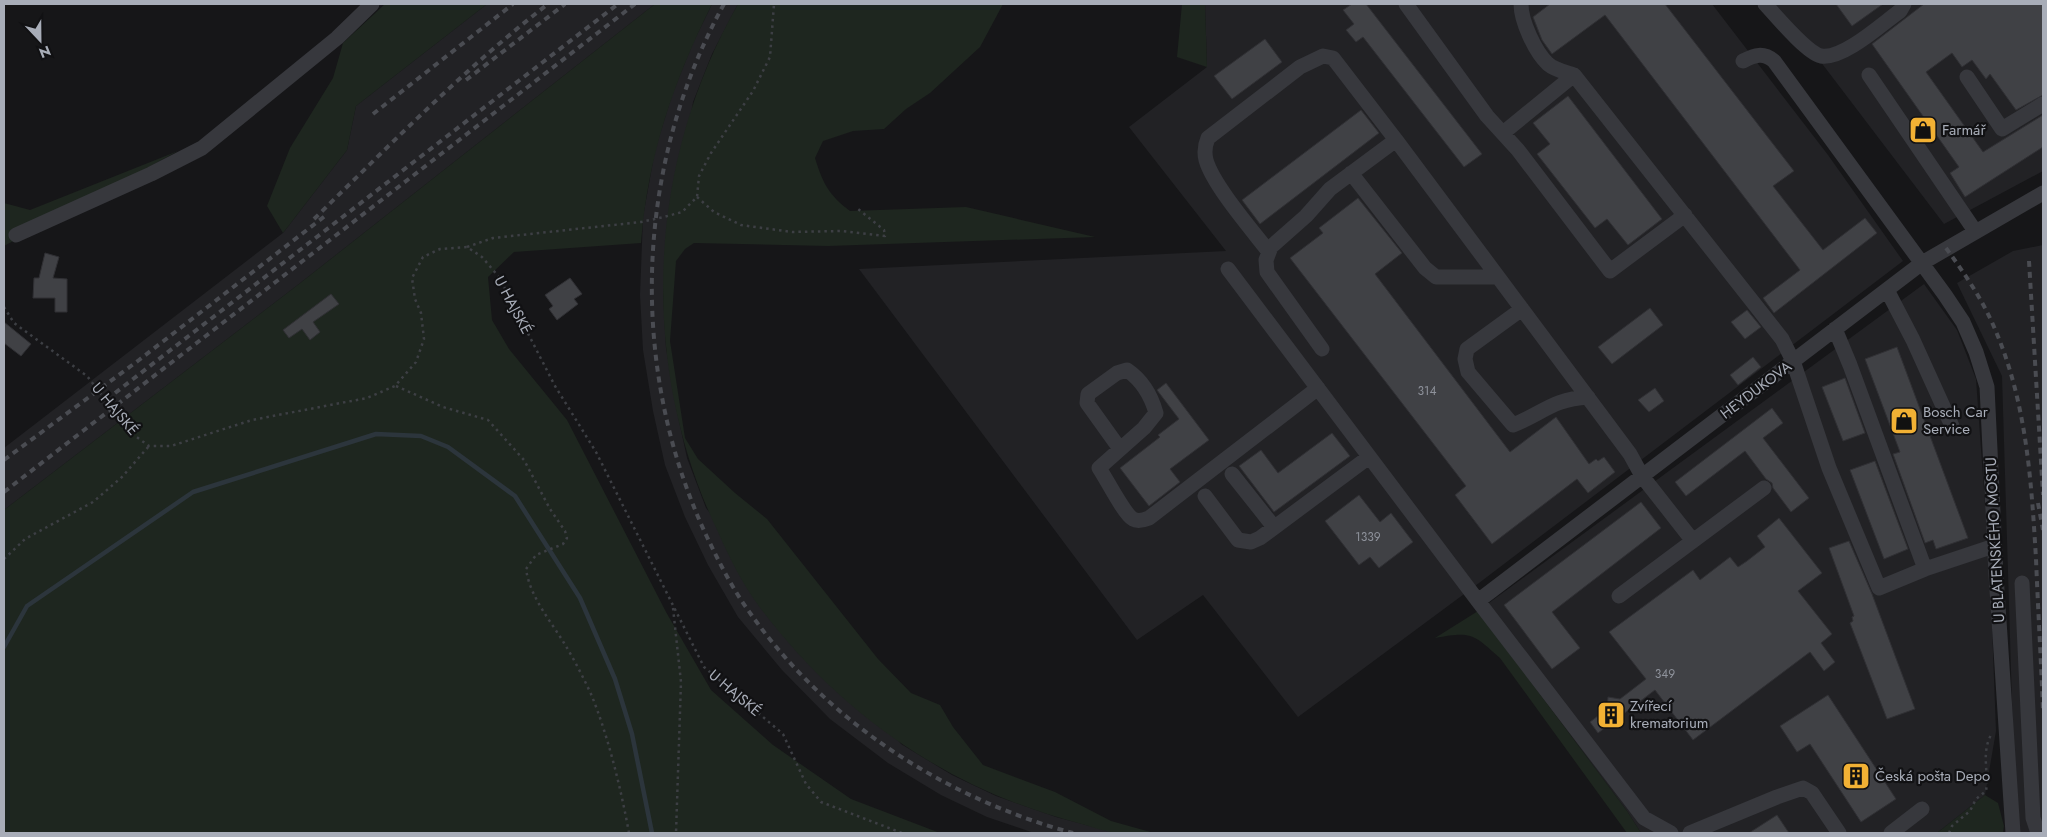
<svg xmlns="http://www.w3.org/2000/svg" width="2047" height="837" viewBox="0 0 2047 837" font-family="Jost,sans-serif">
  <style>
    .built { fill: #222225 }
    .green { fill: #1e261f }
    .lines { fill: none; stroke-linecap: round; stroke-linejoin: round }
    .stream { stroke: #2c353c; stroke-width: 4.5 }
    .building { fill: #404145; stroke: #303034 }
    .path { stroke: #3d3f44; stroke-width: 2.5; stroke-dasharray: 2.5 4; stroke-linecap: butt }
    .minor { stroke: #37383d; stroke-width: 15 }
    .rail { stroke: #4a4c52; stroke-width: 4; stroke-dasharray: 6 5; stroke-linecap: butt }
    .labels { text-anchor: middle; dominant-baseline: central; stroke-width: 4.5; stroke-linejoin: round; paint-order: stroke }
    .number-label { font-size: 12px; fill: #8e929b }
    .poi-label { font-size: 15px; fill: #a8adb8; stroke: #111113; text-anchor: start }
    .street-label { font-size: 15px; fill: #a8adb8; stroke: #111113 }
  </style>
  <rect width="100%" height="100%" fill="#161618"/>
  <path class="built" d="M487,4H655L299,284L4,510V448L283,233L347,150L356,106Z
    M712,4H738L712,54L693,102L663,294L666,348L676,407L687,458L706,508L901,744L952,775L996,796L1056,817L1117,833H1034L987,817L941,795L888,763L830,719L782,670L738,617L708,565L685,517L665,465L653,411L643,350L640,295L643,217L655,150L672,95L692,45Z
    M1205,4H1712L1828,155L1903,261L1479,583L1298,717L1203,595L1137,640L859,269L1226,251L1129,127L1207,67Z
    M1770,4H2043V171L1944,224L1817,57Z
    M2043,245V833H2016L2002,376L1957,283L2013,251Z
    M1924,284L1957,330L1976,379L1990,575L1996,731L1985,795L1937,833H1641L1627,811L1478,611Z"/>
  <path class="green" d="M385,4H487L356,106L347,150L283,233L267,206L290,148L333,78L343,43Z
    M655,4H712C673,83 648,155 641,243L514,252L488,277L492,320L509,349L567,420L666,612L711,690L773,745L851,799L940,833H4V510L299,284Z
    M738,4H1003L980,47L930,93L906,109L884,129L853,131L823,141L815,158C823,184 829,195 850,211L966,207L1095,237L828,246L694,243L685,249L676,261L670,341L685,438L698,459L735,493L767,519L878,659L911,693L940,705L953,727L983,765L1055,792L1111,821L1154,833C1142,833 1128,835 1115,833C1103,831 1090,826 1078,823C1025,809 976,789 929,761C862,721 805,668 758,605C742,583 729,557 718,532C638,365 646,165 738,4Z
    M1182,4H1205L1207,67L1177,57Z
    M178,151L4,246V203L30,210Z
    M1478,611L1627,811L1641,833H1627L1500,658C1473,634 1472,631 1435,638Z
    M1985,795L1998,803L2004,826L2003,833H1937Z"/>
  <g class="lines">
    <path class="stream" d="M4,647L27,606L193,492L376,434L421,436L448,447L515,496L580,598L615,679L632,734L652,833"/>
  </g>
  <path class="building" d="M1352,4H1366L1482,154L1464,167L1363,37L1356,42L1346,30L1354,24L1343,10Z
    M1550,4H1665L1794,171L1773,186L1823,250L1865,218L1877,233L1774,313L1763,298L1800,270L1605,15L1552,54L1542,40L1533,17Z
    M1836,4H1883L1852,26Z
    M1924,4H2043V95L2016,110L1990,74L1986,79L1972,60L1962,67L1952,53L1926,72L1983,152L2043,115V147L1965,197L1950,173L1959,167L1872,44Z
    M1265,39L1282,62L1232,99L1214,76Z
    M1568,96L1662,219L1628,245L1607,219L1595,228L1537,154L1550,144L1533,123Z
    M1361,110L1379,133L1260,224L1242,200Z
    M1358,198L1402,253L1375,274L1510,452L1556,417L1589,464L1596,459L1598,461L1604,457L1615,472L1588,493L1577,479L1492,544L1455,495L1466,486L1290,258L1323,233L1319,228Z
    M45,253L59,257L53,278L67,279V312H55V298H33L34,278H39Z
    M570,278L582,294L574,299L578,304L557,320L549,309L553,306L545,295Z
    M331,294L339,304L313,322L320,332L310,340L302,329L289,338L283,330Z
    M1650,308L1663,325L1612,364L1598,347Z
    M1747,310L1761,327L1745,339L1731,322Z
    M4,322L31,344L21,356L4,343Z
    M1897,347L1968,538L1936,549L1933,540L1925,543L1893,454L1900,452L1865,359Z
    M1753,357L1761,367L1738,385L1730,375Z
    M1845,378L1865,433L1843,441L1822,387Z
    M1166,383L1209,440L1170,469L1180,482L1149,506L1120,468L1160,437L1158,435L1179,419L1157,390Z
    M1655,388L1664,401L1649,412L1638,400Z
    M1772,408L1783,423L1763,438L1809,498L1791,512L1773,488L1772,483L1766,479L1745,451L1686,496L1675,482Z
    M1332,433L1350,456L1274,512L1239,466L1261,450L1278,473Z
    M1875,461L1908,549L1884,559L1850,470Z
    M1359,495L1380,522L1391,513L1413,542L1379,568L1370,557L1359,565L1325,521Z
    M1641,502L1661,528L1552,612L1580,648L1552,669L1504,605Z
    M1779,518L1822,573L1798,591L1832,634L1821,643L1835,662L1824,671L1810,652L1693,740L1655,690L1598,733L1590,722L1607,709L1608,697L1620,699L1646,679L1609,632L1693,570L1700,580L1730,557L1738,567L1747,561L1765,547L1757,536Z
    M1849,541L1872,594L1915,709L1887,719L1850,623L1853,621L1852,617L1854,616L1829,548Z
    M1828,695L1896,799L1861,822L1810,744L1797,752L1780,726Z
    M1777,815L1789,833H1749Z"/>
  <g class="lines">
    <path class="path" d="M697,197L714,212L741,225L792,232L841,231L885,236L884,230L858,209
      M467,247L493,238L641,222L664,217L682,212L697,197L699,176L711,153L753,91L770,57L774,4
      M4,307L14,323L87,376L131,433L149,446H171L252,420L367,398L395,386L416,362L424,339L421,313L415,299L412,278L423,257L440,249L467,247L482,257L499,277L555,386L596,452L704,667L783,734L806,784L821,802L902,833
      M396,386L443,407L488,420L524,460L550,509L565,531L567,538L563,544L536,555L526,569C530,597 550,620 564,643C574,659 583,677 591,694C608,735 621,789 629,833
      M4,559L25,539L93,502L122,477L149,446
      M673,608L681,682L676,833
      M1949,833L1952,826L1970,811L1976,799L1986,791C1989,773 1981,753 1991,735"/>
    <path class="minor" d="M1406,4L1487,116L1518,150L1610,271L1685,215
      M1521,4C1521,21 1535,52 1548,64C1555,70 1565,72 1574,75L1782,339L1793,361L1829,468L1879,588L1925,569L1994,546
      M1765,4C1776,16 1807,53 1821,56C1843,60 1883,23 1900,11L1904,4
      M1743,61C1755,55 1763,52 1774,61L1945,295L1963,322L1976,352L1987,387L1996,575L2013,833
      M1869,75L1975,231
      M1967,77L2002,129L2043,104
      M1503,133L1574,75
      M1351,173L1425,268L1436,277H1498
      M16,235L151,174L202,148L337,38L372,4
      M1269,252C1252,230 1213,185 1206,160C1204,152 1205,145 1208,138L1300,67L1323,56L1333,58L1396,140
      M1228,269L1478,601L1644,818L1671,833
      M1887,290L1913,340L1952,426
      M1522,309L1467,349L1465,359L1468,372L1513,425C1543,413 1553,399 1588,397
      M1835,329L1850,365L1925,569
      M1322,349L1267,272L1266,260L1271,247L1306,216L1330,189L1396,140L1630,454L1642,476L1693,541
      M1120,449L1087,403L1088,394L1117,373L1127,370C1143,381 1151,395 1156,413L1144,428L1099,468C1106,478 1124,514 1133,519C1138,522 1144,520 1149,518L1318,388
      M1232,474L1274,527
      M1205,496L1238,540L1251,542L1260,538L1369,457
      M2022,583L2033,818L2038,833
      M1619,596L1764,488
      M1478,601L1922,263L2043,193
      M1690,833L1777,797L1803,788L1812,793L1839,833
      M1891,833L1922,809"/>
    <path class="rail" d="M724,4C634,167 628,369 707,537C719,562 732,588 748,610C825,721 944,798 1073,833
      M466,80L565,4
      M373,114L513,4
      M314,219C390,145 464,69 548,4
      M1946,248C1962,270 1978,293 1990,318C2026,395 2031,475 2036,559C2038,609 2041,660 2043,710
      M2029,261L2043,495
      M115,393L618,4
      M4,460L139,360L325,216
      M4,492L635,4
      M2038,503L2043,530"/>
  </g>
  <defs>
    <symbol id="shop-square" viewBox="-11 -11 22 22"><rect x="-9" y="-9" width="18" height="18" rx="4" fill="#f2b134" stroke="#111113"/><path d="M-5-2.5h2.3a2.7 3.5 0 0 1 5.4 0H5L5.5 6h-11ZM-1.5-2.5h3a1.5 2.3 0 0 0-3 0Z" fill="#111"/></symbol>
    <symbol id="building-square" viewBox="-11 -11 22 22"><rect x="-9" y="-9" width="18" height="18" rx="4" fill="#f2b134" stroke="#111113"/><path d="M-4-6H4V6H1V3H-1V6H-4ZM-2.5-4.3h1.7v1.8h-1.7ZM.8-4.3h1.7v1.8H.8ZM-2.5-1h1.7V.8h-1.7ZM.8-1h1.7V.8H.8Z" fill="#111"/></symbol>
  </defs>
  <g fill-rule="evenodd">
    <use href="#shop-square" x="1907" y="114" width="32" height="32"/>
    <use href="#shop-square" x="1888" y="405" width="32" height="32"/>
    <use href="#building-square" x="1595" y="699" width="32" height="32"/>
    <use href="#building-square" x="1840" y="760" width="32" height="32"/>
  </g>
  <g class="labels">
    <g class="number-label">
      <text x="1427" y="391">314</text>
      <text x="1368" y="537">1339</text>
      <text x="1665" y="674">349</text>
    </g>
    <g class="poi-label">
      <text x="1942" y="130">Farmář</text>
      <text x="1923" y="412">Bosch Car<tspan x="1923" dy="17">Service</tspan></text>
      <text x="1630" y="706">Zvířecí<tspan x="1630" dy="17">krematorium</tspan></text>
      <text x="1875" y="776">Česká pošta Depo</text>
    </g>
    <g class="street-label">
      <text transform="translate(513 305) rotate(62)">U HAJSKÉ</text>
      <text transform="translate(1756 390) rotate(-37)">HEYDUKOVA</text>
      <text transform="translate(115 409) rotate(50)">U HAJSKÉ</text>
      <text transform="translate(1995 540) rotate(-93)">U BLATENSKÉHO MOSTU</text>
      <text transform="translate(735 693) rotate(40)">U HAJSKÉ</text>
    </g>
  </g>
  <rect width="2047" height="837" fill="none" stroke="#a8adb8" stroke-width="10"/>
  <g transform="translate(40 40) rotate(158)" stroke="#111113" stroke-width="4" paint-order="stroke">
  <path d="M0-4L9 19L0 12L-9 19Z" fill="#a8adb8"/>
  <text y="-8" font-size="14" font-weight="bold" text-anchor="middle" fill="#a8adb8">N</text>
  </g>
</svg>
